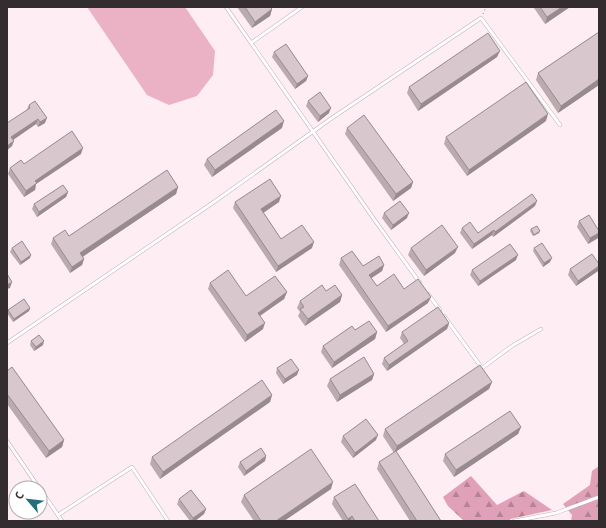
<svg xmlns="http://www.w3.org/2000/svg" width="606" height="528" viewBox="0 0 606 528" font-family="'PT Sans',sans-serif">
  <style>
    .grass { fill: #ebb2c5 }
    .forest { fill: url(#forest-firs) }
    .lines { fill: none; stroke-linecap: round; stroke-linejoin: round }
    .service-casing { stroke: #c2b1b6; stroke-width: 4 }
    .path { stroke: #95898d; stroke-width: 1; stroke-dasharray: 1 3; stroke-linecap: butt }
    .service { stroke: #fff; stroke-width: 3 }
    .wall { fill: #baabaf }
    .shaded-wall { fill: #978b8f }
    .building { fill: #d8c7cc; stroke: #978b8f }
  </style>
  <defs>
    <pattern id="forest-firs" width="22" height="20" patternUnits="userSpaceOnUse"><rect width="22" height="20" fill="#e0a0b7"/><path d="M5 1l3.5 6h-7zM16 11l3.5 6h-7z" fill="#b68395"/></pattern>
  </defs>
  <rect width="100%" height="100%" fill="#feedf2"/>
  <path class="grass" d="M87,7H185L215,51L213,75L197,96L169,105L147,95Z"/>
  <path class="forest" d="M599,466V521H571L572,515L563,504L590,485L592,471Z
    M471,476L497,505L524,491L552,510L510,519V521H464L448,506L443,497Z"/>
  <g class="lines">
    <defs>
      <path id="service" d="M226,7L376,222L420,283
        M251,43L302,7
        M428,294L440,310
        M444,316L482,368L512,346L541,329
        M7,343L214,202L332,118L481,18L560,125
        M7,441L39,488
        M40,489L62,521
        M58,515L132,467L168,521
        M514,521L556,513L599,497"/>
    </defs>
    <use href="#service" class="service-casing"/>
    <path class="path" d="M483,14L486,7"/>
    <use href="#service" class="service"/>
  </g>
  <path class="wall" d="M237,7H270L272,9L270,16L252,28Z
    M534,7H570L545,24L534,8Z
    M599,32V85L558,113L536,80L538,73Z
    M274,52L308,76L306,81L295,89L272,57Z
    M497,57L418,111L407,93L409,87Z
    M308,101L329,113L318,122L306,106Z
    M29,105L45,123L38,127L36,124L13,140L12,146L7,150Z
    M546,121L467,176L444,144L446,137Z
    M282,128L212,177L204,165L207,159Z
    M347,128L413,182L411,188L393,201L345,134Z
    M81,154L36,184L35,190L24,197L8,174L10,168L24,164Z
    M178,187L176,194L83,256L84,259L82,265L70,273L51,244L53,238L69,236Z
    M68,192L66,197L37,217L32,209L34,204Z
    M235,202H279L263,212L281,239L312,248L276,272L233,208Z
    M535,206L493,237L492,235L472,249L460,233L462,228L478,233Z
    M384,213L407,218L391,230L382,218Z
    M579,221L599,231V234L598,238L588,244L577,227Z
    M531,229L539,233L533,236L530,231Z
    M12,248L30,258L20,265L10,252Z
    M411,248L455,253L424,276L408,255Z
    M534,248L550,262L543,267L533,251Z
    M341,258L363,266L384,265L382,271L371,278L377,286L404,289L428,303L386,332L339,265Z
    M516,260L478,286L470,275L472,270Z
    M599,264L598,271L576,286L568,275L570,269Z
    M210,283L246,296L287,292L284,299L260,316L263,329L245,342L208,289Z
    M326,291L342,295L340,302L305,326L298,316L300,312L297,308L300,301Z
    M30,308L29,311L13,322L7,313L8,310Z
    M449,323L447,329L387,371L382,364L384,358L404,344L400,338L402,332Z
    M355,330L377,332L375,339L332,368L321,352L323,346Z
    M31,341L43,345L34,351L30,345Z
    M277,368L297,375L283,384L276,373Z
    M7,371L64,440L62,447L46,458L7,404Z
    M374,374L372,380L337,402L327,386L330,379Z
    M492,382L489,389L396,451L441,521H410L377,469L379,462L394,453L383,436L385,429Z
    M272,395L270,402L160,479L150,464L152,457Z
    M521,427L518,434L454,477L443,461L445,454Z
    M343,436L376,440L353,458L341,442Z
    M266,456L265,461L244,476L238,467L240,462Z
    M331,489L284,521H254L241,502L244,495Z
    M334,497L379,521H343L332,504Z
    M179,499L206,509L204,514L195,521H190L177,504Z"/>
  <path class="shaded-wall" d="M562,7H570L545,24L547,17Z
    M272,9L270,16L252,28L255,22Z
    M500,51L497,57L418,111L421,104Z
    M308,76L306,81L295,89L297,84Z
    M599,79V85L558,113L561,106Z
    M331,108L329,113L318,122L320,116Z
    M548,114L546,121L467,176L469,170Z
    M47,118L45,123L38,127L40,122Z
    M38,119L36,124L10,142L11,137Z
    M284,121L282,128L212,177L215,170Z
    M14,141L12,146L7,150V146Z
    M83,148L81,154L36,184L35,190L24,197L26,191L35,181Z
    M413,182L411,188L393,201L396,194Z
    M178,187L176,194L78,260L80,253Z
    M68,192L66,197L37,217L39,212Z
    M281,196L279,202L259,216L261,209Z
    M537,201L535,206L493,237L495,232Z
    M409,213L407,218L391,230L393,225Z
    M494,230L492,235L472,249L474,244Z
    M540,231L539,233L533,236L534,235Z
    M599,233L598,238L588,244L590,238Z
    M314,242L312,248L276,272L278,266Z
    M458,247L455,253L424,276L426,270Z
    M31,255L30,258L20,265L21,262Z
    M518,255L516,260L478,286L480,281Z
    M552,258L550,262L543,267L544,263Z
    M84,259L82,265L70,273L72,267Z
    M384,265L382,271L367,281L369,275Z
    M599,266L598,271L576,286L578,281Z
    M12,282L10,288L7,289V285Z
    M287,292L284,299L255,319L258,313Z
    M342,295L340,302L305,326L308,319Z
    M431,297L428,303L386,332L388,326Z
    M30,308L29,311L13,322L14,319Z
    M265,323L263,329L245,342L247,335Z
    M449,323L447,329L387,371L389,365Z
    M377,332L375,339L332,368L334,362Z
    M44,341L43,345L34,351L36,347Z
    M299,370L297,375L283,384L285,379Z
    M374,374L372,380L337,402L340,395Z
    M492,382L489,389L394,453L397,446Z
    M272,395L270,402L160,479L163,472Z
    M521,427L518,434L454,477L456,470Z
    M378,435L376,440L353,458L355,453Z
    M64,440L62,447L46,458L49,451Z
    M266,456L265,461L244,476L246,471Z
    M333,482L331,489L284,521H276Z
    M206,509L204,514L195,521H192L193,518Z
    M352,516L350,521H347L348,519Z"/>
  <path class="building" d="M245,7H270L272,9L255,22Z
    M540,7H562L547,17Z
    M599,32V79L561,106L538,73Z
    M488,33L500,51L421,104L409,87Z
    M286,44L308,76L297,84L274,52Z
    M526,82L548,114L469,170L446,137Z
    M320,92L331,108L320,116L308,101Z
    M35,101L47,118L40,122L38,119L11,137L14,141L7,146V123L30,108L29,105Z
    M276,110L284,121L215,170L207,159Z
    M364,115L413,182L396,194L347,128Z
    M72,131L83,148L35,181L37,183L26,191L10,168L21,160L24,164Z
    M167,170L178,187L80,253L84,259L72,267L53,238L65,230L69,236Z
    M270,179L281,196L261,209L281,239L302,225L314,242L278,266L235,202Z
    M63,185L68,192L39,212L34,204Z
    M532,194L537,201L495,232L494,230L474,244L462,228L470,222L478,233Z
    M400,201L409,213L393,225L384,213Z
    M589,215L599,231V233L590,238L579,221Z
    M442,225L458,247L426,270L411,248Z
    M537,226L540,231L534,235L531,229Z
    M22,241L31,255L21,262L12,248Z
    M542,243L552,258L544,263L534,248Z
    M510,244L518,255L480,281L472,270Z
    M352,251L363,266L379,256L384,265L369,275L377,286L394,274L404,289L418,279L431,297L388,326L341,258Z
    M592,254L599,264V266L578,281L570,269Z
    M228,270L246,296L275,276L287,292L258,313L265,323L247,335L210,283Z
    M7,274L12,282L7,285Z
    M322,285L326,291L335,285L342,295L308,319L300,309L304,307L300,301Z
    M24,299L30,308L14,319L8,310Z
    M438,307L449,323L389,365L384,358L408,341L402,332Z
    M369,321L377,332L334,362L323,346L352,326L355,330Z
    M39,335L44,341L36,347L31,341Z
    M364,357L374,374L340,395L330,379Z
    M291,359L299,370L285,379L277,368Z
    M480,365L492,382L397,446L385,429Z
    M12,367L64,440L49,451L7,394V371Z
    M262,380L272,395L163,472L152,457Z
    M510,411L521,427L456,470L445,454Z
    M366,419L378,435L355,453L343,436Z
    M261,448L266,456L246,471L240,462Z
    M311,449L333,482L276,521H261L244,495Z
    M396,451L441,521H417L379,462Z
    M355,484L379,521H355L352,516L348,519L334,497Z
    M191,490L206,509L193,518L179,499Z"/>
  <rect width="606" height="528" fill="none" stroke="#342d30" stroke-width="16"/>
  <g transform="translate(28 500) rotate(298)"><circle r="19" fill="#ffffff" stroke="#aeabac"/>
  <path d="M0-3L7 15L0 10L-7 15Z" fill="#266e7a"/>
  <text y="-6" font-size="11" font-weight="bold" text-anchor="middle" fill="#342d30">С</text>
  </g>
</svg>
